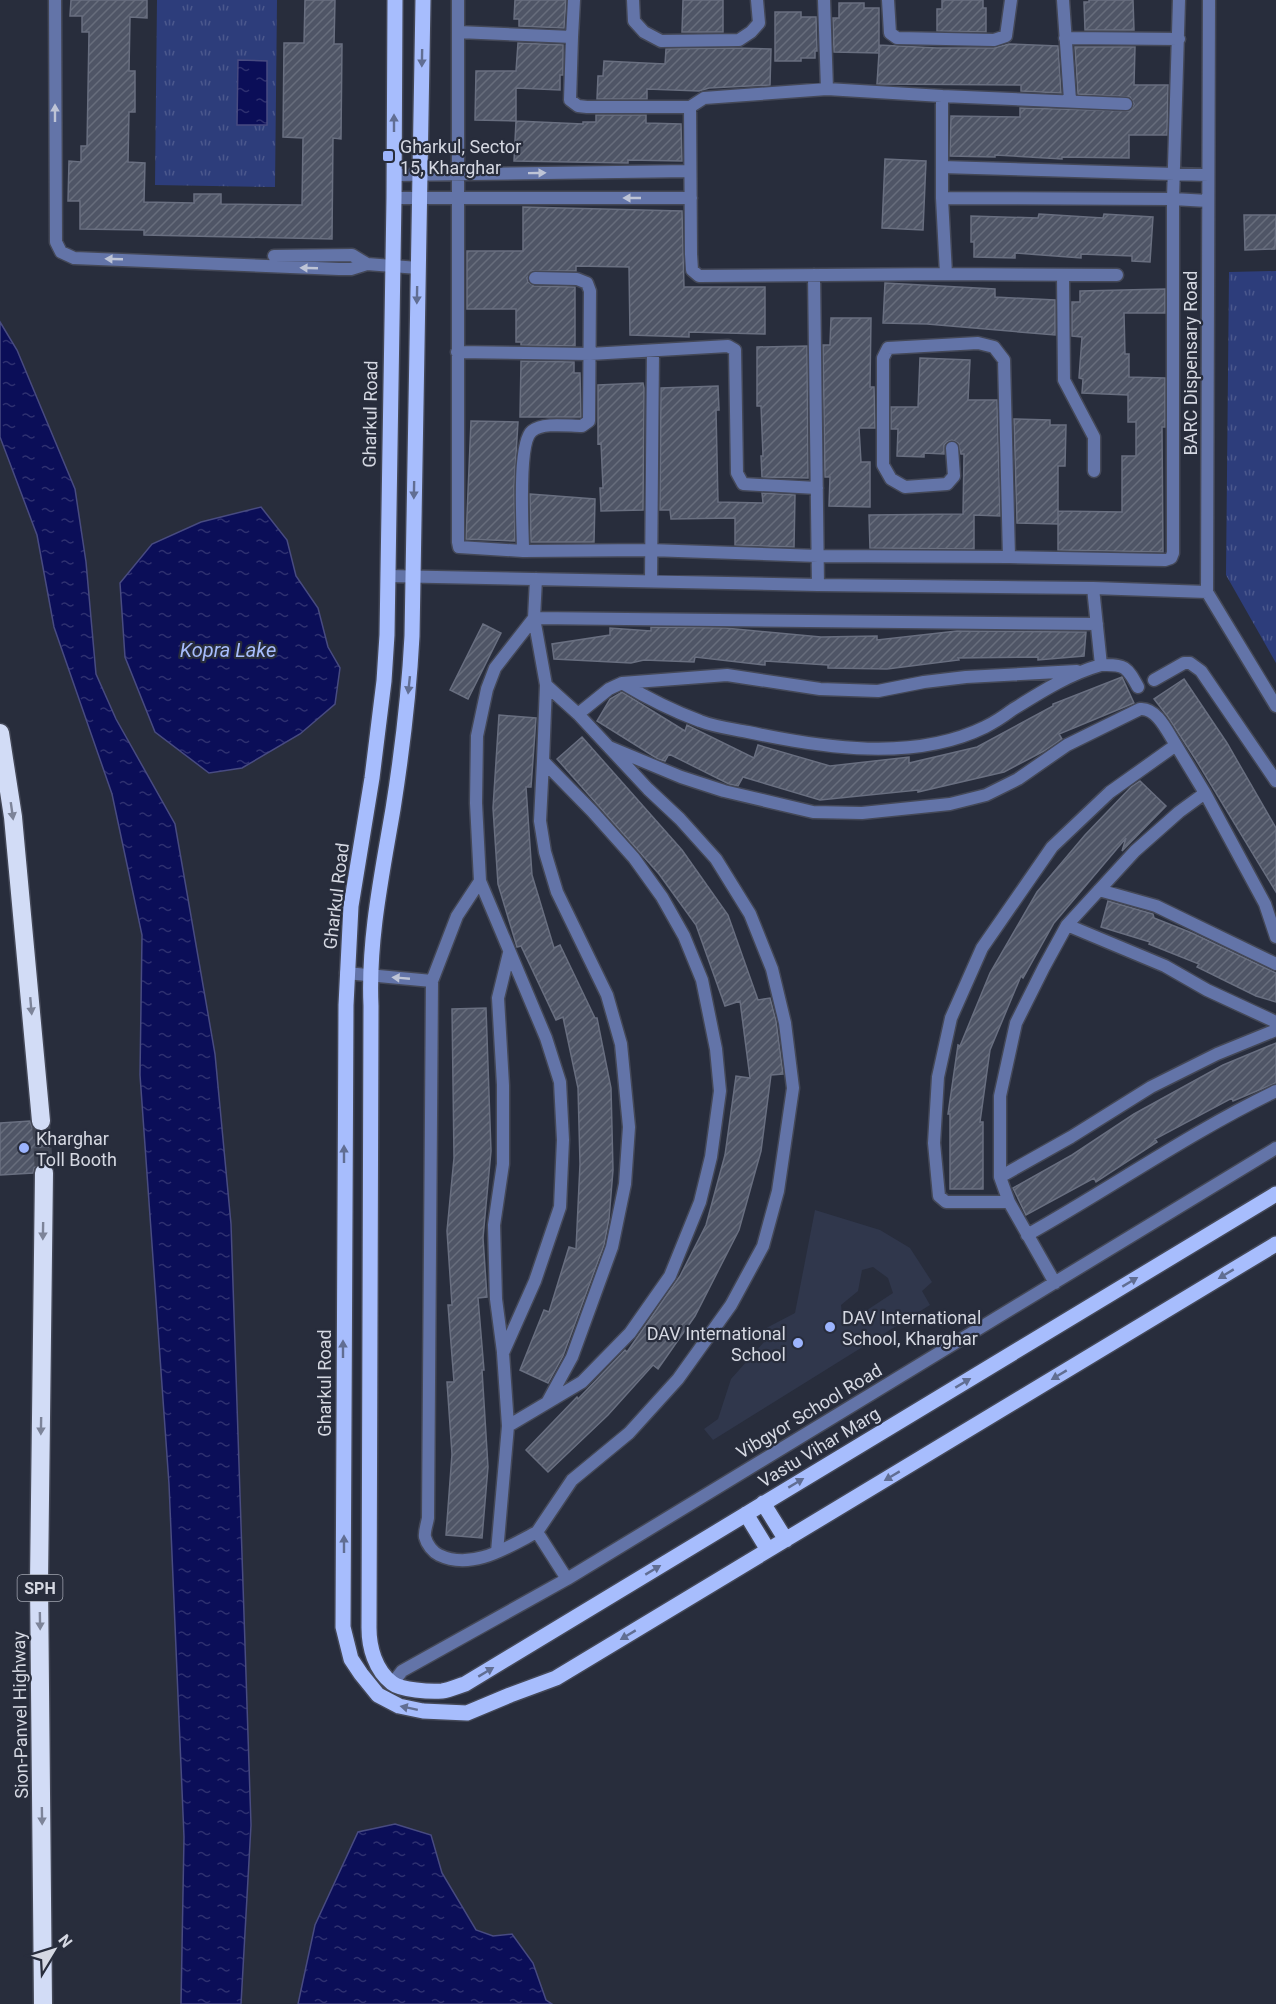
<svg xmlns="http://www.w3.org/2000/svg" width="1276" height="2004" viewBox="0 0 1276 2004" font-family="Roboto,sans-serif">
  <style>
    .built { fill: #30374c; fill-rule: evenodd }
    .park { fill: url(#park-tufts) }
    .water { fill: url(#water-ripples); stroke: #484b81; stroke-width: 1.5 }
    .building { fill: url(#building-hatch); stroke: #696f80; stroke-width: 1.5 }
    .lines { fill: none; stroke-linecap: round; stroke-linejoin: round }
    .highway-tunnel { stroke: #424755; stroke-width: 18; stroke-dasharray: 18 9; stroke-linecap: butt }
    .street-casing { stroke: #444857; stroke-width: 15 }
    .primary-casing { stroke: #444857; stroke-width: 18 }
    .highway-casing { stroke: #444857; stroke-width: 21 }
    .street { stroke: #6374a8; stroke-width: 12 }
    .primary { stroke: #a7bdfd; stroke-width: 15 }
    .highway { stroke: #d2dcf6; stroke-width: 18 }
    .oneway { fill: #616e93 }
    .oneway2 { fill: #bec4d6 }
    .oneway3 { fill: #7d8499 }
    .poi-dot { fill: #9cb4fd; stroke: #282d3c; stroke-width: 2 }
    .labels { text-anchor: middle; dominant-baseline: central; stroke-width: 4.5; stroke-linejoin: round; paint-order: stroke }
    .shield { fill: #282d3c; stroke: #a1a5b0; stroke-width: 1.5 }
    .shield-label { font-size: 16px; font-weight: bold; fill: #d5d8e2 }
    .poi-label { font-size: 18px; fill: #d5d8e2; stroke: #282d3c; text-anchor: start }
    .street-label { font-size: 18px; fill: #d5d8e2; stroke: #282d3c }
    .water-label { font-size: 20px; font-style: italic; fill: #a7bdfd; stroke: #282d3c }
  </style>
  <defs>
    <pattern id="park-tufts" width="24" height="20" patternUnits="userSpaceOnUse" patternTransform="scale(1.5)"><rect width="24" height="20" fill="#2d3d7b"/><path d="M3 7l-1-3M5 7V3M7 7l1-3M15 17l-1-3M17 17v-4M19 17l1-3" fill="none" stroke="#4b588d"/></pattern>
    <pattern id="water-ripples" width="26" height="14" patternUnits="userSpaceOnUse" patternTransform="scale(1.5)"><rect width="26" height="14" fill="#0b0e58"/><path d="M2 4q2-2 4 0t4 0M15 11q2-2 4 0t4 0" fill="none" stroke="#2e3070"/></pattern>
    <pattern id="building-hatch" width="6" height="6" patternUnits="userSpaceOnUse" patternTransform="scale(1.5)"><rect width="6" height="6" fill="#4f5566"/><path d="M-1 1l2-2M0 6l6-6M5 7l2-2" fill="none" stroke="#676d7c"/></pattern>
  </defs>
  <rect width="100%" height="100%" fill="#282d3c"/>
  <path class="built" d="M815,1210L880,1230L910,1248L932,1282L922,1291L930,1305L713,1440L704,1429L718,1419L731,1379L764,1342L757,1333L795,1313ZM873,1267L888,1278L893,1293L849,1322L842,1314L841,1305L858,1291L862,1270Z"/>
  <path class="park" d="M157,0H277L275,187L155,185Z
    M1276,271V663L1226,575L1229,272Z"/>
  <path class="water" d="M238,60L267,61V125H237Z
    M0,322L17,350L75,489L86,562L96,674L116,719L175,824L215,1054L231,1224L251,1825L241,2004H181L184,1837L169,1484L140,1075L142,935L112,794L54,627L37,535L0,437Z
    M261,507L287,540L296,576L318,608L328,647L340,668L335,704L300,734L242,768L209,773L155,732L125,657L120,583L152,544L201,522Z
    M395,1824L431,1835L442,1873L476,1930L493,1936L512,1934L533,1963L546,2000L552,2004H298L315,1925L358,1832Z"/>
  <path class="building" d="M71,0H147V18L130,17L129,71H135V112H129L128,162L145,163L144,202L194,203V194H221V204L302,205L303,138L283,137L284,43H304L305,0H335L334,44H342L341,139L333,138L332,239L144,235V230L80,229V201H68L69,161L81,162V146H87L89,32H82V16H70Z
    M515,0H566L564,28L519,26V19H514Z
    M683,0H723V32H682Z
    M942,0H983V8H986V32L937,31V9H942Z
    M1089,0H1133L1134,30H1085L1084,2H1089Z
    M839,3H864V8H879V52V45L937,48H994L1009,44L1058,46L1061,93L1021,91V85L877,84L879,53L834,52L833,18H839Z
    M775,12H801V17H816L817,51H815V58H801V61H775Z
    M518,43L563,45V75H560V90L516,88V121L583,124V122H596V115H646V123L681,124L682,161L628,160V163L514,161L516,121L475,120L476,71H516Z
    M1075,47H1135L1134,85H1168L1167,135H1129V158L1062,157V159L995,155V157L950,156L951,116L1020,117V108L1130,111L1134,104L1130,97L1078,94Z
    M732,48L771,49L770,85L709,88L699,91L647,89V99H597L598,76H603L604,61L665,64L666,49Z
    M885,159L926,161L923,230L882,228Z
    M523,207L682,211L684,287H765V334L689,332V337L630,335L629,267L576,266V271H532L527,278L528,282L534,286L575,287V346L521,345V342H516V309H467V251H523Z
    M1039,214L1103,218L1104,214L1153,217L1150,262L1132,261V256L1081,254V258L1015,253V258L974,257V242H971V216L1038,218Z
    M1244,215H1276L1275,249L1245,250Z
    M885,283L995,289V297L1055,300V335L927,324L883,323Z
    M1165,289V313H1124L1125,354H1129V377L1165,378V427H1162L1163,552L1058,550V511L1122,512V456H1136V422H1128V395L1082,393L1083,379L1079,378L1082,337L1072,336V302H1080V291Z
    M831,318H871L870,387H874L875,428H859L861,462H870V507L829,506L830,477H825L823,345H830Z
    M807,346L808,478L762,477L761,456H763L761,406H757V347Z
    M920,358L970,360L968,400H997L1000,516L974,515V549L870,548L869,515L963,514L964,454H961L958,443L952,440L947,442L944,445V454L924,453V457L897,456L898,429H891V407H918Z
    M521,361L574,362V373H580L581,417H520Z
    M643,383L644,388L643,510L601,511L600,488H603L601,443L598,444V385Z
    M718,386L719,410H716L718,502L763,503L762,493L795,495L794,547L735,545V518L671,519L670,510H660L661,388Z
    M1014,419L1050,420V425H1066L1065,466H1058V524L1017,523Z
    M471,421L518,422L514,487L515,541L466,539Z
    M530,494L595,499L594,542H531Z
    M483,624L501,633L468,699L450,690Z
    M651,627L725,628L821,637L877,636V640L957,631L1086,632L1084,656L1038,660V657L958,658L959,660L887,669L828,668V665L765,661V665L695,657L694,662L644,660L631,663L554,659L552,644L610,635V628L651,631Z
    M1122,677L1134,703L1059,734L1062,739L1044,751L1004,772L918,792V790L820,800L743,777L738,786L729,784L669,754L665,761L658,759L597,721L610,699L622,692L685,731L687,725L754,758L758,745L830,766L909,757V763L977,747L1053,706V704Z
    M1184,679L1227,743L1276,828V892L1196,760L1168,717L1154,699Z
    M499,715L536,718L531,787H526L532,875L554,948L560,945L595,1018H597L611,1088L613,1170L609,1219L604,1245L563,1356L548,1383L520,1370L544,1310L549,1312L569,1247L576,1249L580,1164L578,1088L563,1017L556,1020L521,946L517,947L498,884L493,808Z
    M582,737L682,850L728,915L758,1000L770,998L776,1021L783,1074L771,1075L761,1151L739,1230L695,1316L658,1369L653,1365L608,1415L548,1472L526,1450L577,1397L578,1399L625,1350L627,1352L680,1276L706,1225L725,1155L736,1076L750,1078L740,1001L725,1006L696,925L659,874L557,759Z
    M1140,781L1166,806L1122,851L1126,838L1054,923L1023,978L1021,976L990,1050L980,1122H983V1189H950V1114H948L958,1045L960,1046L990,973L1037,892L1085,835L1131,787Z
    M1108,901L1153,914L1154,918L1192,933L1276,973V1002L1256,996L1197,967L1199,964L1149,944L1150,942L1101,927Z
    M486,1008L491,1151L483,1238L487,1297L478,1298L484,1370H482L488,1467L482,1538L446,1535L452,1454L447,1382H454L448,1305H452L447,1231L454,1158L452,1009Z
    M1276,1043V1083L1233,1101L1232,1098L1155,1139L1157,1142L1096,1182L1094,1178L1026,1215L1013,1188L1072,1155L1134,1114L1223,1065Z
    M30,1121L32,1127L36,1131L41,1132L48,1130L49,1163L44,1162L38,1164L34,1168L33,1173L0,1175V1123Z"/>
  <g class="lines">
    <path class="highway-tunnel" d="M41,1121L44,1173"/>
    <defs>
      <path id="street" d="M55,0L56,242L61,252L74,258L339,269H351L367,264L418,268
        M458,0V542L459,547L523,551L650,550L818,556L1009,557L1165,560L1171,558L1173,553V199L1179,0
        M633,0L634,21L644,32L661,41L739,40L751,32L759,23L757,0
        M824,0L827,89
        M888,0L890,33L897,38L994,40L1006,36L1011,0
        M1063,0L1070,100
        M1209,0L1207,592L1276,706
        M458,32L572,37L574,0
        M572,37L570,100L578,106L587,107H690
        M1065,38L1179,39
        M827,89L942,96V198L946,274L699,276L692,270L691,254L690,107L704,98Z
        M942,96L1126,104
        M942,167L1208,175
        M394,175L690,171
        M394,198H691
        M942,198L1173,199L1208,201
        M274,256L352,255L367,264
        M946,274L1117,275
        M814,275L818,585
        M1063,275L1064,380L1094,437V471
        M457,352L590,354L728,346L735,350L737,473L743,484L817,488
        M952,448L954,476L947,484L905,487L891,479L883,465V358L888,348L978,343L994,347L1004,360L1009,557
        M523,551C523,530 517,443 532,431C543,422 568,426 582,426L589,421L590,291L587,283L577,279L535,278
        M387,576L818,585L1093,588L1207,592
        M536,579L534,618L546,685L578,714L648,789L680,819L716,859L750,914L772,969L785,1023L793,1088L778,1191L763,1246L731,1305L678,1379L629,1433L572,1480L537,1532
        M651,581L653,351
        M534,618L1097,624
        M1101,665C1125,664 1127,667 1138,687
        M1154,680L1184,663H1190L1201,671L1276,781
        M622,683L727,675L820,689L878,691L924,682L966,677L1077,671
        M578,714L609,689L622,683C647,698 673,711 700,721C715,727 733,729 748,732C823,748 914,762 985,727C995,722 1004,716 1012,710C1041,692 1069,674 1101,665L1093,588
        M1176,745L1205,793L1265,904L1276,937
        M609,747L681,777L724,791L813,812L862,813L950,804L986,795L1018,779L1067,745L1140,709C1157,707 1168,733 1176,745L1110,792L1052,847L982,948L951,1018L938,1077L934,1143L939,1196L946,1202H1009
        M543,761L540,821L545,852L557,892L607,995L621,1044L629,1127L625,1184L612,1247L572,1357L548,1401
        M480,881L457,916L432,981L428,1518C427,1524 424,1532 425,1537C427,1545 433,1552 439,1555C472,1571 508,1547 537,1532L567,1579
        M1099,890L1156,906L1276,964
        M1067,925L1165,966L1207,990L1276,1022
        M346,973L432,981
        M1000,1177L1071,1137L1151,1087L1217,1054L1276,1030
        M1027,1235C1111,1188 1189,1133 1276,1091
        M1055,1283L1009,1202L1000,1177V1096L1016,1023L1044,967L1067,925L1135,851L1179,812L1205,793
        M503,1352L496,1299L494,1225L503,1164V1085L498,998L509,953
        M508,1426L582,1382L630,1333L670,1276L700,1202L711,1157L720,1091L716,1049L702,980L684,936L662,897L634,858L592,811L543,761L546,685
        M497,1552L508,1426L503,1353L535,1281L560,1207L563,1140L560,1082L546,1038L480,881L476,803L477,736L487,689L495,668L534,618
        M392,1684L402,1671L567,1579L1276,1148"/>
      <path id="primary" d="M395,0L394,198L387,635L384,681L372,778L351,906L346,1005L343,1627L351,1659L361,1674L378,1695L399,1706L423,1711L467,1713L510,1695L556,1678L1276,1244
        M423,0L412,636C409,694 402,752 393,809C382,874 368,940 371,1006L369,1628C369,1647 375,1670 392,1683C401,1690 430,1692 442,1691C450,1690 458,1686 465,1684L1276,1194
        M763,1503L786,1540
        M746,1514L768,1550"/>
      <path id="highway" d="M0,733L13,817L41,1121
        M43,2004L39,1582L44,1173"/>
    </defs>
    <use href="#street" class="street-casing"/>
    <use href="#primary" class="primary-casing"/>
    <use href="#highway" class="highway-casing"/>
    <use href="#street" class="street"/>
    <use href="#primary" class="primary"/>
    <use href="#highway" class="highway"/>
  </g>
  <defs><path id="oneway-solid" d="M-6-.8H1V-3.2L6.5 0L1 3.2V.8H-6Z" transform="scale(1.5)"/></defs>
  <g class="oneway">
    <use href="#oneway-solid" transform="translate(422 58) rotate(91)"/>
    <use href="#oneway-solid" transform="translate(394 123) rotate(-90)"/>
    <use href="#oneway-solid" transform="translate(417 295) rotate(91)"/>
    <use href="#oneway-solid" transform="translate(414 490) rotate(91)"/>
    <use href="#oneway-solid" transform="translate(409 685) rotate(96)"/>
    <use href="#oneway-solid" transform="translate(344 1154) rotate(-90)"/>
    <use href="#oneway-solid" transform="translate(1226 1274) rotate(149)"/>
    <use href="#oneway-solid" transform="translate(1130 1282) rotate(-31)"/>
    <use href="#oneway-solid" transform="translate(343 1349) rotate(-90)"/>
    <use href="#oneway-solid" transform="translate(1059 1375) rotate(149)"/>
    <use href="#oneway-solid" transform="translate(963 1383) rotate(-31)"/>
    <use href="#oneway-solid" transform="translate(892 1476) rotate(149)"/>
    <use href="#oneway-solid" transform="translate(796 1483) rotate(-31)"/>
    <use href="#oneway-solid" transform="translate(344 1544) rotate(-90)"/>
    <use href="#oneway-solid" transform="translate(653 1570) rotate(-31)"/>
    <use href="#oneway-solid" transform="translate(628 1635) rotate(149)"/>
    <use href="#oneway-solid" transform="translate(486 1672) rotate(-31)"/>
    <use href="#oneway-solid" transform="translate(409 1708) rotate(-168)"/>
  </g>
  <g class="oneway2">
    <use href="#oneway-solid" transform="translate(55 113) rotate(-90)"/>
    <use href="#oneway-solid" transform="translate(537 173) rotate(-1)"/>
    <use href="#oneway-solid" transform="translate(632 198) rotate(180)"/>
    <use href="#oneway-solid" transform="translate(114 259) rotate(-178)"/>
    <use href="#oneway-solid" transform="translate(309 268) rotate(-178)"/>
    <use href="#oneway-solid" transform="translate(401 978) rotate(-175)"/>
  </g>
  <g class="oneway3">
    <use href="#oneway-solid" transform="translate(12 811) rotate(82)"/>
    <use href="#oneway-solid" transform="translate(31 1006) rotate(85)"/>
    <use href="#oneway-solid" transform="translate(43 1231) rotate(91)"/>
    <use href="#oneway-solid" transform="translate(41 1426) rotate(91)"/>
    <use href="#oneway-solid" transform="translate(40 1621) rotate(89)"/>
    <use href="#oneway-solid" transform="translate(42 1816) rotate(89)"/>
  </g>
  <g class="poi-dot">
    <rect x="382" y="150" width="12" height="12" rx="3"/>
    <circle cx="24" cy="1148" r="6"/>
    <circle cx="830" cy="1327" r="6"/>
    <circle cx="798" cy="1343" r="6"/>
  </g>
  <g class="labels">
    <rect class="shield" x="17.5" y="1575" width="45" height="26" rx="4.5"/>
    <g class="shield-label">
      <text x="40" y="1588">SPH</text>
    </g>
    <g class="poi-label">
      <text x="400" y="146">Gharkul, Sector<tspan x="400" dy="21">15, Kharghar</tspan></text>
      <text x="36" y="1138">Kharghar<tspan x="36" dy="21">Toll Booth</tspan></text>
      <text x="842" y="1317">DAV International<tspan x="842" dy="21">School, Kharghar</tspan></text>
      <text x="786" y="1333" text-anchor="end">DAV International<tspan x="786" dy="21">School</tspan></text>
    </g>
    <g class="street-label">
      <text transform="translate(1190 363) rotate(-90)">BARC Dispensary Road</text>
      <text transform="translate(370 414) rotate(-89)">Gharkul Road</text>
      <text transform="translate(336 896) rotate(-83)">Gharkul Road</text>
      <text transform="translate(324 1383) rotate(-90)">Gharkul Road</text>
      <text transform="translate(809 1411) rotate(-31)">Vibgyor School Road</text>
      <text transform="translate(819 1447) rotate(-31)">Vastu Vihar Marg</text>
      <text transform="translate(20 1715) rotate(-91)">Sion-Panvel Highway</text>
    </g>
    <g class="water-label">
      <text x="228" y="650">Kopra Lake</text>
    </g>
  </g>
  <g transform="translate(54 1950) rotate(52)" stroke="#282d3c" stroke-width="4.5" paint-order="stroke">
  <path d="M0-4.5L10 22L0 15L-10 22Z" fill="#d5d8e2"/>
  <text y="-9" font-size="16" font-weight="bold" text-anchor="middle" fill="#d5d8e2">N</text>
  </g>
</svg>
